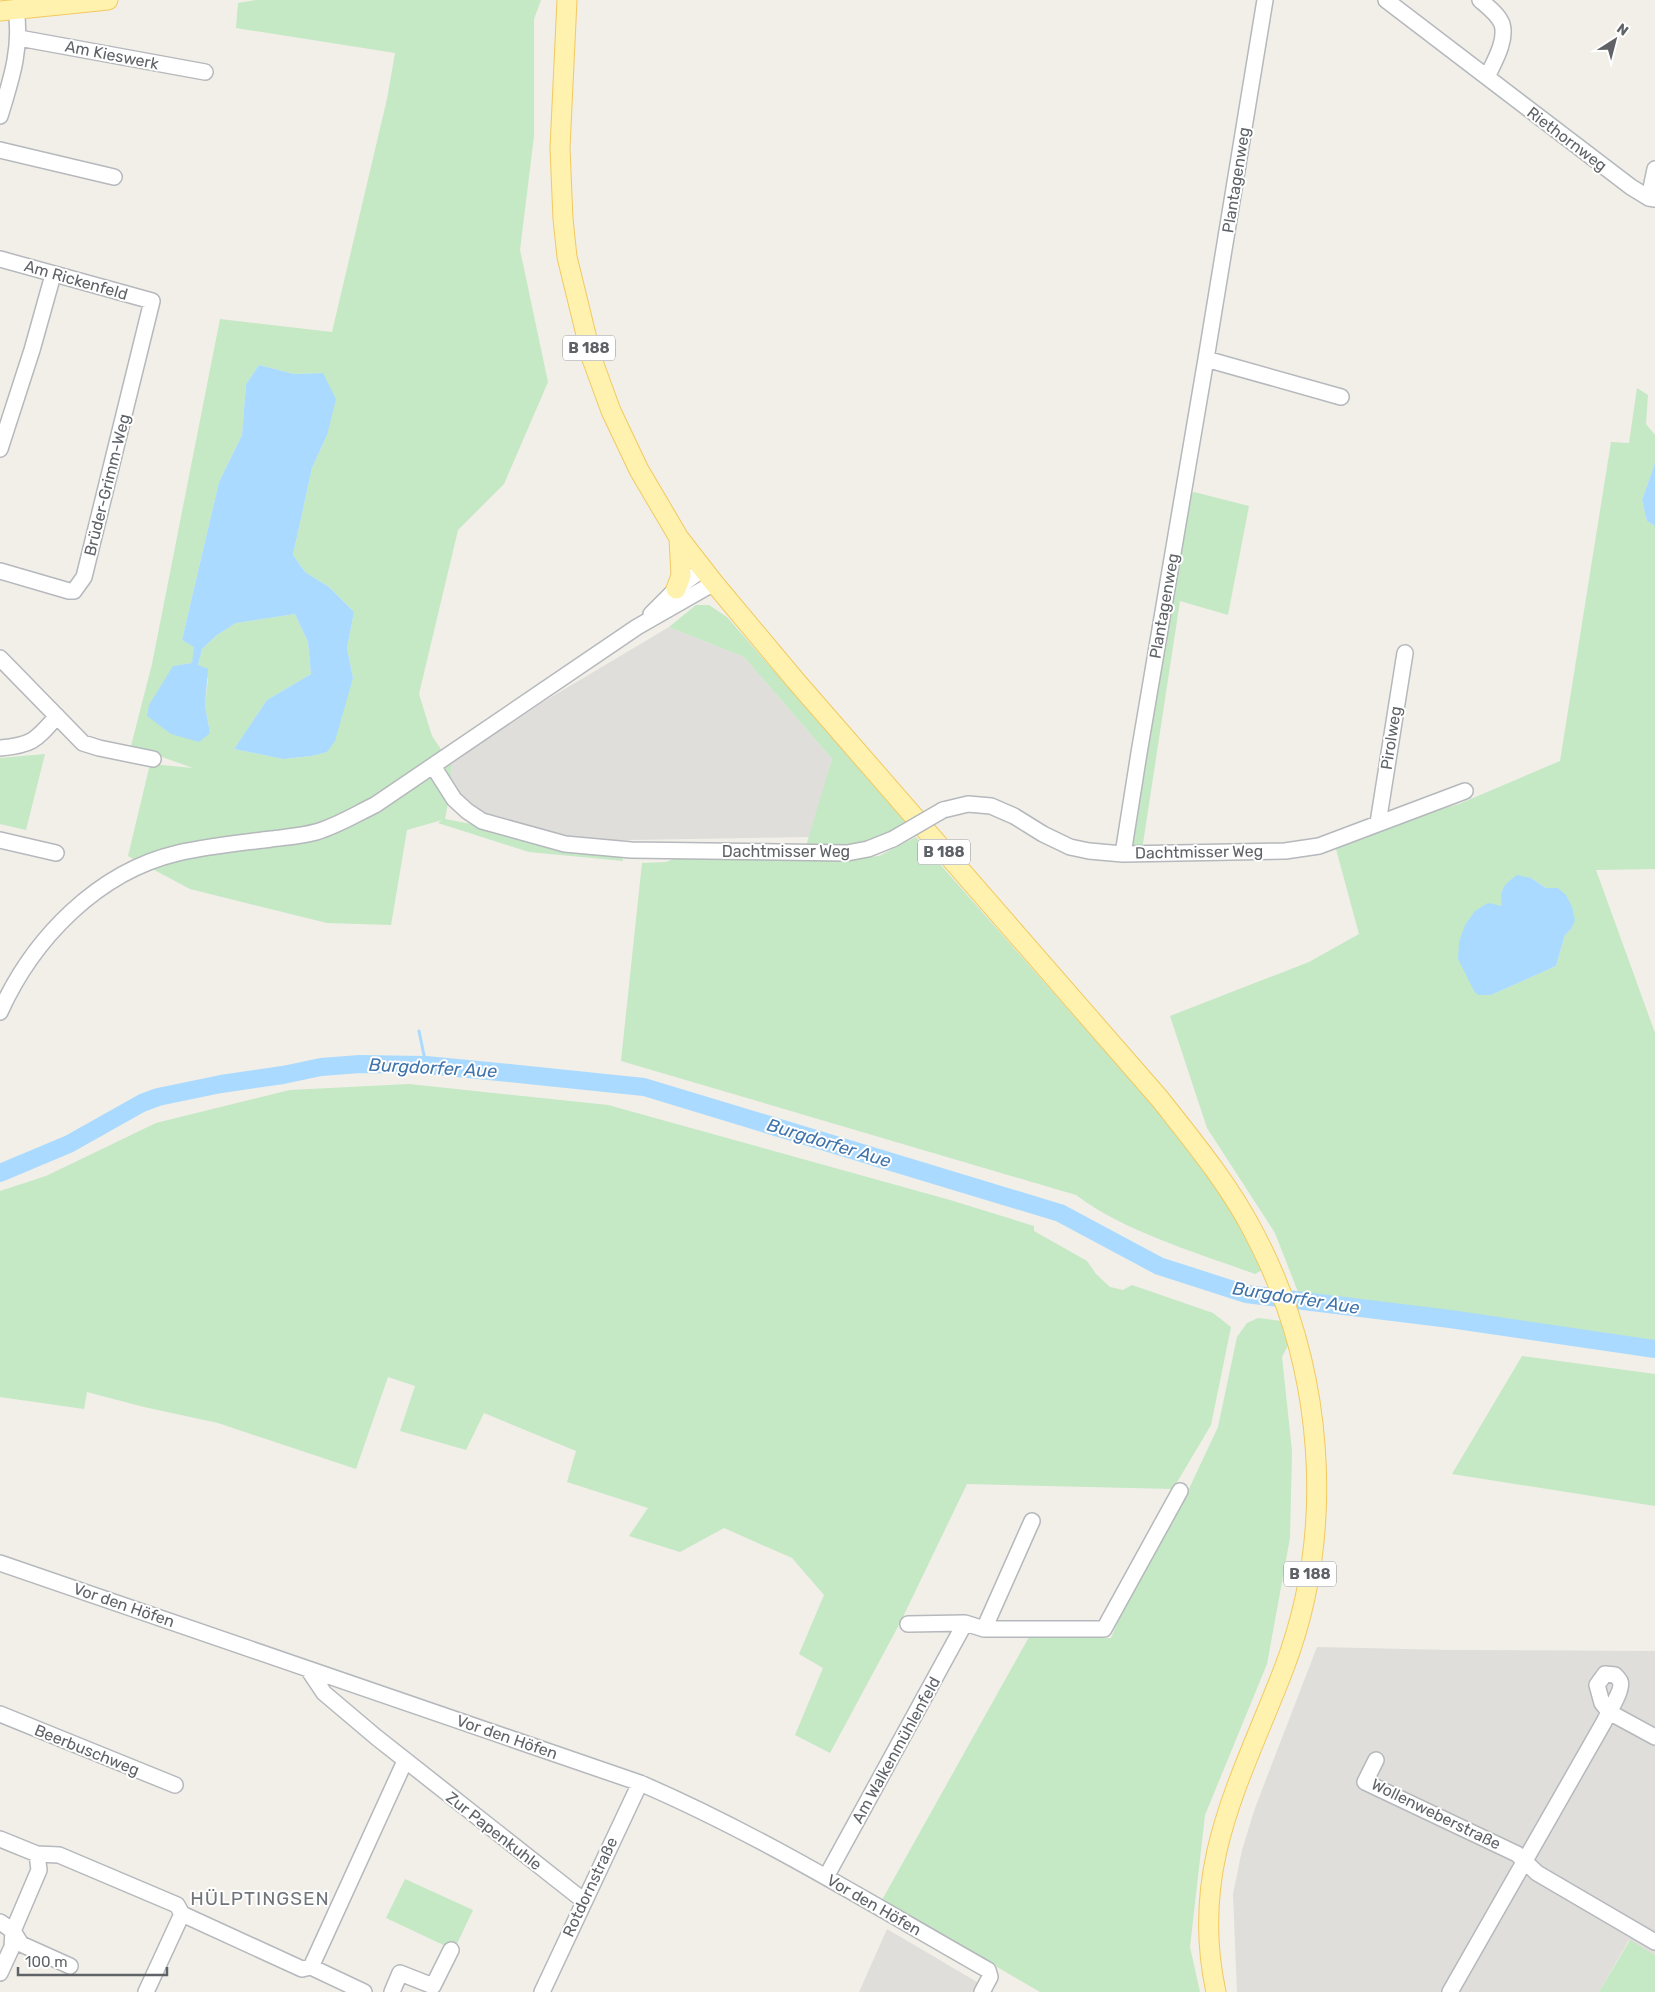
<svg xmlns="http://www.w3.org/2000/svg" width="1655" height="1992" viewBox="0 0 1655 1992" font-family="Rubik,sans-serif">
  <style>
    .industrial { fill: #e0deda }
    .green { fill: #c5e8c5; fill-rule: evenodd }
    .water { fill: #aadaff }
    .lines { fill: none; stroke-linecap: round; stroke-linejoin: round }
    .stream { stroke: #aadaff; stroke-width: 3 }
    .river { stroke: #aadaff; stroke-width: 18 }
    .minor-casing { stroke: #b5b8bc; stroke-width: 18 }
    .major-casing { stroke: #f2c960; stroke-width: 21 }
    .minor { stroke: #fff; stroke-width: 15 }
    .major { stroke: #fff2af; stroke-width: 19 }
    .minor-bridge-casing { stroke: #b5b8bc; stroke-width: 18; stroke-linecap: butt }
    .minor-bridge { stroke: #fff; stroke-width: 15 }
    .labels { text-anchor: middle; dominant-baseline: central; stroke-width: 4; stroke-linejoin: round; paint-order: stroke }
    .shield { fill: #fff; stroke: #8f9295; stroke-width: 1 }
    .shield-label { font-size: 15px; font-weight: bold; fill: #5f6368 }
    .street-label { font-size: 16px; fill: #5f6368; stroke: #fff }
    .water-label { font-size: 18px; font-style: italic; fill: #4174aa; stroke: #fff }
    .quarter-label { font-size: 19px; letter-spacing: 1px; fill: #70757a; stroke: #fff }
  </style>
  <rect width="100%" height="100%" fill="#f1efe8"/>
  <path class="industrial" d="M669,627L744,657L832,759L810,837L569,841L487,818L468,806L452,781L451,764L543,702Z
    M1317,1647L1450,1650L1655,1651V1955L1629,1940L1599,1992H1237L1233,1894L1242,1850L1255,1808Z
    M887,1929L994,1992H859Z"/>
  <path class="green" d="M256,0H541L534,19V136L520,250L548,382L504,484L458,530L419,694L432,736L451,764L452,781L445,819L621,852L623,861L529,852L438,823L442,820L407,830L391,925L327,923L190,889L128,856L150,764L193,768L131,746L152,664L220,319L332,332L387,99L395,53L236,28L238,3ZM259,365L294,374L323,373L327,435L312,468L293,555L305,572L329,587L354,612L347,648L353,678L327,752L312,756L284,759L234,749L267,700L311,674L308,642L295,614L236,623L217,635L202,649L198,665L208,679L205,706L210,733L173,666L192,663L195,647L182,640L219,482L242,435L246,384Z
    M1637,388L1648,395L1646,424L1655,435V463L1642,500L1647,521L1655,526V869L1596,870L1655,1033V1342L1298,1292L1275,1233L1207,1128L1170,1016L1309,962L1359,934L1336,849L1417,816L1459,804L1560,761L1611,442L1629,443ZM1531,878L1546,888H1558L1571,929L1565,935L1556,966L1491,995L1502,906Z
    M1194,492L1249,506L1228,615L1180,601L1142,850L1132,848L1129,838L1187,496Z
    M696,605H709L727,617L907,824L862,844L806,846L832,759L744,657L669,627Z
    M45,754L26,830L0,824V758Z
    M916,837L1185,1142C1214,1183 1241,1224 1262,1270L1255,1274C1198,1253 1125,1232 1076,1195L621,1061L642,863L666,862L686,854L852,858L879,856Z
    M409,1084L608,1105L950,1200L1034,1226V1231L1087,1261L1096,1274L1110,1287L1123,1290L1132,1285L1213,1313L1231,1327L1211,1425L1173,1489L967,1484L900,1623L830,1753L795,1735L823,1668L799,1654L824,1595L792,1558L724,1528L680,1552L629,1536L648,1508L567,1482L576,1451L484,1413L466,1450L400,1431L415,1386L388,1377L356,1469L218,1423L144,1407L87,1392L84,1409L0,1397V1191L46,1176L156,1123L290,1090Z
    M1258,1318L1281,1321L1288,1345L1282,1357L1292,1451L1290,1538L1267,1664L1205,1815L1190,1947L1200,1992H1040L882,1900L1029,1637L1111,1638L1118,1621L1187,1493L1218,1427L1237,1337L1247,1323Z
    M1522,1356L1655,1374V1506L1452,1474Z
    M405,1879L473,1910L454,1950L386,1918Z
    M1630,1940L1655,1955V1992H1599Z"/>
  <path class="water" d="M259,365L294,374L323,373L336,399L327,435L312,468L293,555L305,572L329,587L354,612L347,648L353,678L335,741L327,752L312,756L283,759L234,749L267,700L311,674L308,642L295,614L236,623L217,635L202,649L198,665L208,669L205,706L210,733L199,742L171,734L147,716L149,705L173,666L192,663L194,647L182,640L219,482L242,435L246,384Z
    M1655,463V526L1647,521L1642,500Z
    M1517,875L1531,878L1546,888H1558L1566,895L1572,907L1575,920L1571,929L1565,935L1556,966L1491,995H1478L1474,991L1458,959L1459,942L1465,925L1475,911L1488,903L1502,906C1499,890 1504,884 1517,875Z"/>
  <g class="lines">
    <path class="stream" d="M419,1031L426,1065"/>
    <path class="river" d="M0,1173L69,1144L142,1103L158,1097L221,1084L283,1075L321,1067L360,1064L426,1065L509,1073L644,1087L1060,1213L1159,1266L1246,1294L1450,1319L1655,1349"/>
    <defs>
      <path id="minor" d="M1386,0L1631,187L1649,198L1655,199
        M1480,0C1487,6 1498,14 1502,24C1507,41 1494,62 1487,77
        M19,38L205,72
        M0,116C11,80 22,48 16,10
        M0,150L114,177
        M1649,198L1655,169
        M0,259L152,301L84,577L74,591H69L0,571
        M1206,359L1341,397
        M0,449L32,350L53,275
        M651,614L676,589L703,569
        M0,658L83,743L99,748L153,759
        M0,748C33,745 36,740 57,716
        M433,766L454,799L467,811L482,821L565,844L631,850L847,853L868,849L893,839
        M943,810L968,804L991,806L1014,816L1043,834L1070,847L1089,851L1123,854L1285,851L1319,846L1465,791
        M1378,823L1405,653
        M0,840L56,853
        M1123,854L1139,753L1206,359L1265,0
        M0,1012C33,939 97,872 178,853C208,846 240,843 271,839C286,837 302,836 316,832C337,826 356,814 375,805L637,627L714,583
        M0,1563L640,1783C761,1835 873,1905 988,1970L990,1977L982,1992
        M908,1624L965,1623
        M984,1629L1032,1521
        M308,1669L324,1693L376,1737L584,1901
        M0,1714L175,1785
        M1376,1760L1365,1782L1517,1854L1537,1873L1655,1942
        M0,1839L37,1854L59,1855L177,1905L182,1914L302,1969L311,1967L364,1992
        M826,1877L965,1623L984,1629H1104L1180,1491
        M0,1922L13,1931L21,1944L70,1966
        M311,1967L405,1761
        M0,1973L12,1947L13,1931L39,1870L37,1854
        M146,1992L182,1914
        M392,1992L400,1973L433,1986L451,1950
        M542,1992L640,1783
        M1450,1992L1604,1722C1608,1713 1624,1689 1620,1681C1620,1680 1616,1676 1615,1675L1605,1674L1597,1685L1602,1703L1609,1712L1655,1737"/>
      <path id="major" d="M567,0L560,148L563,219L567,257L592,359L611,411L639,470L679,538L714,583L796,681L1160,1099C1193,1141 1228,1183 1253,1231C1324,1364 1338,1529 1283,1671C1240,1782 1189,1868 1216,1992
        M0,11L108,0
        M676,589L681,576L679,538"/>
    </defs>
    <use href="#minor" class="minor-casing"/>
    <use href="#major" class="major-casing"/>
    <use href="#minor" class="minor"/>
    <use href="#major" class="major"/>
    <defs>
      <path id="minor-bridge" d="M893,839L943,810"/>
    </defs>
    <use href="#minor-bridge" class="minor-bridge-casing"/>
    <use href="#minor-bridge" class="minor-bridge"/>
  </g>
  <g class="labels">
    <g class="shield">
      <rect x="563" y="335.5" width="52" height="25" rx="4"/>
      <rect x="918" y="839.5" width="52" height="25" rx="4"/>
      <rect x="1284" y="1561.5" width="52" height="25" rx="4"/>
    </g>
    <g class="shield-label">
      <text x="589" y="348">B 188</text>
      <text x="944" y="852">B 188</text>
      <text x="1310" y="1574">B 188</text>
    </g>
    <g class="street-label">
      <text transform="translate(112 55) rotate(11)">Am Kieswerk</text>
      <text transform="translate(1567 139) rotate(37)">Riethornweg</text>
      <text transform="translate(1236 180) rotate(-81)">Plantagenweg</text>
      <text transform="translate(76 280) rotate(16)">Am Rickenfeld</text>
      <text transform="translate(107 485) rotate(-76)">Brüder-Grimm-Weg</text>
      <text transform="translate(1164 606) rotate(-80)">Plantagenweg</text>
      <text transform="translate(1391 738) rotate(-81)">Pirolweg</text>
      <text x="786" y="851">Dachtmisser Weg</text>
      <text transform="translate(1199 852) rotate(-1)">Dachtmisser Weg</text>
      <text transform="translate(124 1605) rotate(19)">Vor den Höfen</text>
      <text transform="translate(507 1737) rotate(19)">Vor den Höfen</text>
      <text transform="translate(87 1750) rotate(22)">Beerbuschweg</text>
      <text transform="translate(896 1750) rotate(-61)">Am Walkenmühlenfeld</text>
      <text transform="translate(1436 1814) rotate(26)">Wollenweberstraße</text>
      <text transform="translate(494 1831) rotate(38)">Zur Papenkuhle</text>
      <text transform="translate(590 1887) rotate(-65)">Rotdornstraße</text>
      <text transform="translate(874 1905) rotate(30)">Vor den Höfen</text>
    </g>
    <g class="water-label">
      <text transform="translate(433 1068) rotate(3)">Burgdorfer Aue</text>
      <text transform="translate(829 1143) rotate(17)">Burgdorfer Aue</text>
      <text transform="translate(1296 1298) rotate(9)">Burgdorfer Aue</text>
    </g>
    <g class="quarter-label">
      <text x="260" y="1898">HÜLPTINGSEN</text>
    </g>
  </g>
  <g transform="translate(1615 40) rotate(36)" stroke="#ffffff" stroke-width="4" paint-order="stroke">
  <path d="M0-4L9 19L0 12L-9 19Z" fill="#5f6368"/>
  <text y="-8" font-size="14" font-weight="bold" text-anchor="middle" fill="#5f6368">N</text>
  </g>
  <path d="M18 1967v8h149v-8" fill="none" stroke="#5f6368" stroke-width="2.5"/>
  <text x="25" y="1967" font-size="15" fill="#5f6368" stroke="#ffffff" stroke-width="4" paint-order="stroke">100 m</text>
</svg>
